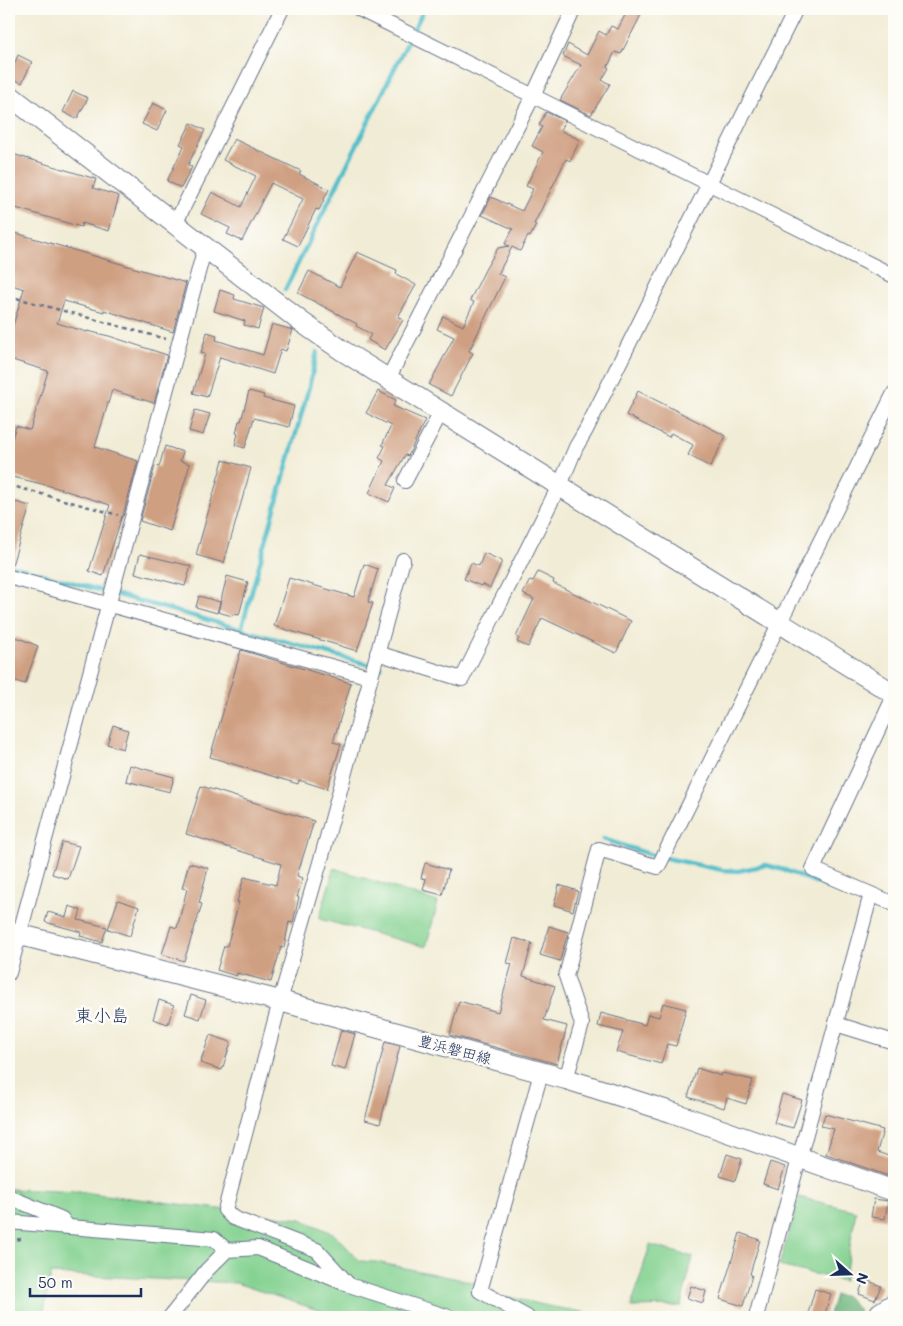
<svg xmlns="http://www.w3.org/2000/svg" width="903" height="1326" viewBox="0 0 903 1326" font-family="Mali,'Klee One',sans-serif">
  <style>
    .green { fill: #84d291; stroke: #508078 }
    .forest { fill: #6bb47b; stroke: #43726c }
    .lines { fill: none; stroke-linecap: round; stroke-linejoin: round }
    .stream { stroke: #51beca; stroke-width: 4.5 }
    .building { fill: #cf9f81 }
    .street-casing { stroke: #667188; stroke-width: 16 }
    .secondary-casing { stroke: #667188; stroke-width: 22 }
    .path { stroke: #667188; stroke-width: 2.5; stroke-dasharray: 4 4; stroke-linecap: butt }
    .street { stroke: #fff; stroke-width: 14 }
    .secondary { stroke: #fff; stroke-width: 20 }
    .labels { text-anchor: middle; dominant-baseline: central; stroke-width: 5; stroke-linejoin: round; paint-order: stroke }
    .street-label { font-size: 15px; fill: #1b2f5e; stroke: #fdfcf7 }
    .quarter-label { font-size: 18px; fill: #1b2f5e; stroke: #fdfcf7 }
  </style>
  <rect width="100%" height="100%" fill="#fdfcf7"/>
  <filter id="ink" filterUnits="userSpaceOnUse"><feTurbulence type="fractalNoise" baseFrequency=".02" numOctaves="2"/><feDisplacementMap in="SourceGraphic" scale="10" xChannelSelector="R" yChannelSelector="G"/><feConvolveMatrix kernelMatrix="1 2 1 2 8 2 1 2 1" color-interpolation-filters="sRGB"/></filter>
  <filter id="wash" filterUnits="userSpaceOnUse"><feTurbulence type="fractalNoise" baseFrequency=".0096" numOctaves="4" result="noise"/><feDisplacementMap in="SourceGraphic" scale="20" xChannelSelector="R" yChannelSelector="G"/><feGaussianBlur stdDeviation="1.12" result="paint"/><feColorMatrix in="noise" values="0 0 0 0 0 0 0 0 0 0 0 0 0 0 0 0 0 1.4 0 .05"/><feComposite in="paint" operator="in"/></filter>
  <g filter="url(#wash)">
    <rect width="100%" height="100%" fill="#f1ecd5"/>
    <path class="green" d="M334,868L438,902L426,947L319,919Z
      M9,1189L81,1192L301,1219L334,1234L360,1261L376,1262L482,1284L527,1317H339L236,1283L51,1274L43,1317H9Z
      M799,1197L856,1211L844,1281L779,1266Z
      M650,1245L693,1257L681,1306L631,1307Z
      M505,1296L548,1306L611,1317H531Z"/>
    <path class="forest" d="M835,1295L846,1296L859,1310L856,1317H828Z"/>
    <g class="lines">
      <path class="stream" d="M285,290L424,9
        M9,565L381,668
        M241,630L309,387L317,352
        M603,839L652,855L722,870L738,871L766,865L787,871L863,901"/>
    </g>
    <g id="blocks">
      <path class="building" d="M628,9H642L640,12L642,13L621,54L615,52L609,64L607,67L609,68L602,80L610,84L591,115L560,100L581,65L563,56L568,44L587,55L599,31L606,35L611,26L618,29Z
        M18,55L32,62L22,83L9,77Z
        M73,91L88,98L77,119L63,112Z
        M153,103L167,110L157,131L142,124Z
        M546,112L565,121L560,130L580,140L570,161L566,159L534,224L536,225L530,237L528,236L520,251L512,247L498,274L505,277L469,351L473,353L451,396L429,385L454,337L437,329L443,316L463,326L474,302L470,300L486,268L498,248L509,246L505,244L513,229L482,215L491,197L522,211L533,189L526,186L543,152L532,146L542,127L539,125Z
        M191,123L205,130L188,165L192,167L181,188L167,181L184,146L180,144Z
        M234,139L301,171L299,174L329,189L319,210L316,209L298,246L283,239L303,199L271,183L242,241L227,234L230,228L201,214L212,192L241,207L256,176L223,160Z
        M9,153L96,179L93,188L119,196L109,231L82,223L81,227L9,206Z
        M9,231L186,283L173,332L104,310V312L64,301L57,323L87,332V331L109,336L167,355L154,403L112,390L95,447L138,461L123,516H122L103,576L89,571L110,505L54,487L9,476V448L16,426L30,430L48,371L9,359V339L24,289L9,284Z
        M357,252L397,270L396,274L416,285L398,317L403,320L385,350L368,340L371,334L356,326L357,324L298,293L309,271L340,287Z
        M220,290L235,295L234,299L264,308L258,329L244,325L245,321L214,311Z
        M272,324L293,330L286,351L281,349L273,374L220,357L207,397L193,393L205,354L201,353L207,332L217,335L216,340L263,355Z
        M249,391L264,395L263,398L294,406L289,427L254,418L245,448L235,445L238,434L236,433L239,421H241Z
        M378,391L396,400L393,406L425,420L410,452L408,456L405,455L388,485L395,488L389,502L369,493L384,461L379,458L385,446L382,445L391,426L366,413Z
        M638,391L726,436L710,467L688,455L693,445L671,433L669,437L626,415Z
        M195,410L210,414L203,435L189,431Z
        M165,446L183,452L180,461L190,464L170,531L140,521L155,466L159,467Z
        M223,460L251,468L224,563L196,555Z
        M16,502L30,506L12,565H9V526Z
        M484,553L502,561L490,588L482,584L481,586L464,579L471,563L479,566Z
        M140,554L191,566L185,586L135,573Z
        M364,564L378,569L368,602L373,603L357,651L274,626L289,578L354,597Z
        M538,572L554,580L553,583L631,621L616,653L542,618L528,647L517,642L519,638L516,637L534,599L523,594L530,580L533,581Z
        M227,576L248,582L239,615L233,614L232,616L218,612Z
        M199,596L220,602L217,613L196,607Z
        M16,637L38,646L25,684L9,679V657Z
        M241,650L351,683L333,742L341,744L327,789L299,780L298,784L210,757Z
        M113,725L128,730L123,749L107,744Z
        M130,765L174,777L170,792L126,781Z
        M201,786L314,821L297,876L303,878L297,897H299L293,923L289,922L284,948L281,947L271,982L237,973L236,976L217,970L224,946H227L239,902H237L244,877L276,885L281,864L186,834Z
        M62,842L79,846L68,879L52,874Z
        M189,863L208,868L199,903L202,904L184,961L162,954L171,926L177,928L187,889L182,888Z
        M425,863L449,870L442,895L423,890L426,879L421,878Z
        M559,885L578,891L573,911L554,905Z
        M118,900L139,907L130,936L108,929Z
        M69,906L81,910L78,920L107,927L102,942L80,936L81,932L45,922L48,912L66,917Z
        M549,926L568,932L560,961L540,955Z
        M514,938L532,943L523,976L555,986L544,1020L567,1026L557,1064L450,1035L459,1001L498,1012L512,964L507,963Z
        M191,995L206,1000L200,1019L185,1014Z
        M159,1000L174,1005L168,1024L153,1019Z
        M663,1003L686,1009L676,1046L667,1044L661,1064L616,1052L623,1032L598,1026L601,1013L645,1025L648,1014L659,1017Z
        M341,1030L355,1034L345,1070L331,1066Z
        M210,1035L231,1042L222,1070L200,1063Z
        M385,1042L400,1046L380,1124L365,1120Z
        M697,1068L721,1076L722,1073L753,1080L746,1104L727,1098L724,1108L688,1097Z
        M782,1094L802,1100L793,1128L774,1123Z
        M825,1114L883,1130L877,1152L894,1158V1178L826,1154L834,1129L821,1126Z
        M727,1154L742,1159L735,1181L720,1176Z
        M770,1162L785,1167L778,1189L763,1184Z
        M874,1199L888,1201L885,1219L871,1217Z
        M740,1233L760,1240L750,1274L752,1275L743,1306L720,1299Z
        M864,1279L881,1286L875,1300L859,1294Z
        M691,1286L706,1291L703,1303L687,1298Z
        M815,1289L831,1294L824,1317H807Z"/>
    </g>
  </g>
  <g filter="url(#ink)">
    <use href="#blocks" fill-opacity="0" stroke="#667188" stroke-width="1"/>
    <g class="lines">
      <defs>
        <path id="street" d="M359,9L894,276
          M175,224L282,9
          M388,379L533,96L574,9
          M405,481L441,412
          M9,577L370,677
          M377,653L462,679L563,478L576,447L586,430L796,9
          M894,696L813,869L894,904
          M9,973L205,247
          M836,1024L894,1042
          M566,1079L582,1024L566,976L599,849L658,867L894,393
          M9,1197L62,1219L68,1227
          M9,1222L214,1239L227,1250
          M349,1285L317,1250L233,1218L225,1210L280,1001L323,852L403,560
          M170,1317L207,1270L227,1250L258,1248L349,1285L449,1317
          M527,1317L480,1291L541,1073
          M756,1317L871,894"/>
        <path id="secondary" d="M9,95L300,321L343,351L894,694
          M9,932L280,1001L566,1079L671,1112L894,1191
          M880,1313L894,1304"/>
      </defs>
      <use href="#street" class="street-casing"/>
      <use href="#secondary" class="secondary-casing"/>
      <path class="path" d="M9,296L166,339
        M9,485L118,515
        M9,1240L22,1239"/>
      <use href="#street" class="street"/>
      <use href="#secondary" class="secondary"/>
    </g>
  </g>
  <g class="labels">
    <g class="street-label">
      <text transform="translate(455 1049) rotate(15)">豊浜磐田線</text>
    </g>
    <g class="quarter-label">
      <text x="102" y="1015">東小島</text>
    </g>
  </g>
  <rect width="903" height="1326" fill="none" stroke="#fdfcf7" stroke-width="30"/>
  <g transform="translate(850 1274) rotate(110)" stroke="#fdfcf7" stroke-width="4" paint-order="stroke">
  <path d="M0-4L9 19L0 12L-9 19Z" fill="#1b2f5e"/>
  <text y="-8" font-size="14" font-weight="bold" text-anchor="middle" fill="#1b2f5e">N</text>
  </g>
  <path d="M30 1288v8h111v-8" fill="none" stroke="#1b2f5e" stroke-width="2.5"/>
  <text x="38" y="1288" font-size="15" fill="#1b2f5e" stroke="#fdfcf7" stroke-width="4" paint-order="stroke">50 m</text>
</svg>
